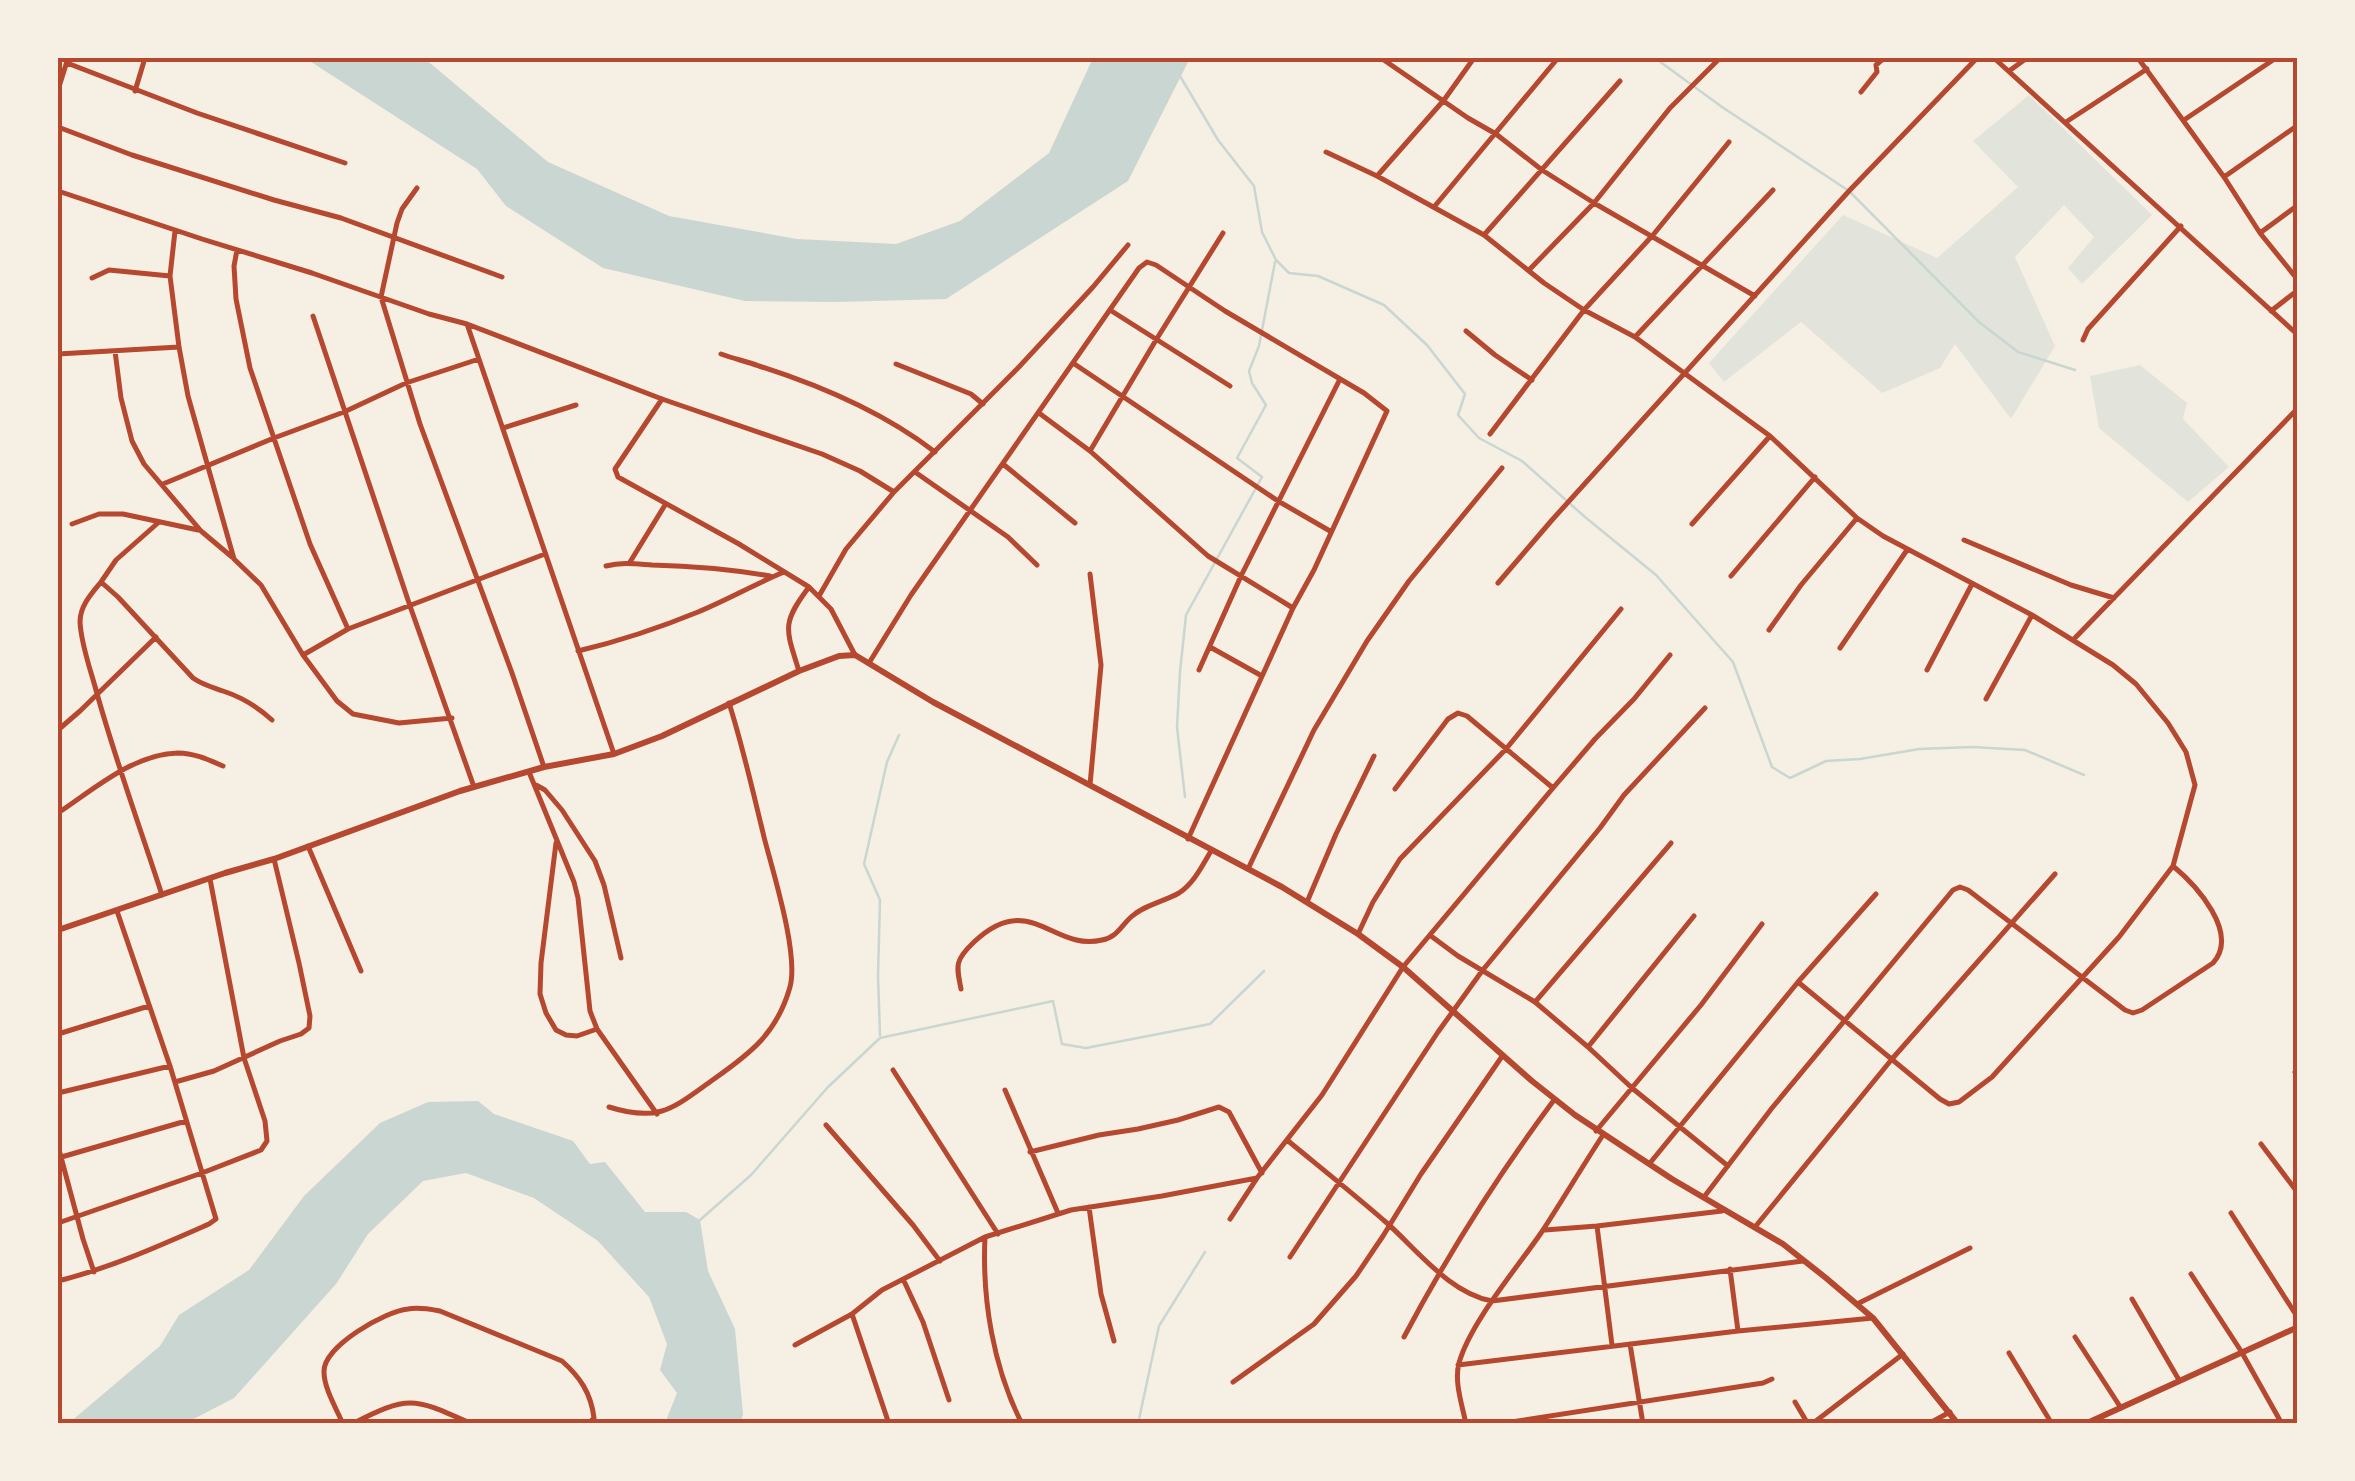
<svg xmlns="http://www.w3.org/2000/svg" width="2355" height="1481" viewBox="0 0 2355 1481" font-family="Rubik,sans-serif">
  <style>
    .green { fill: #e2e4dc }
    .water { fill: #c9d6d2 }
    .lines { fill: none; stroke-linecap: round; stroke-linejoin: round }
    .stream { stroke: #c9d6d2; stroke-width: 2.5 }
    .minor { stroke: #b5482f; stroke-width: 5 }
    .tertiary { stroke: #b5482f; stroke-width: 6 }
    .neatline { fill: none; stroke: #b5482f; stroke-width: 4 }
  </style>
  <rect width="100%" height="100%" fill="#f6efe4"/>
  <path class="green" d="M2029,95L2152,215L2082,284L2068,268L2094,237L2064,205L2015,257L2055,346L2011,419L1955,344L1940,368L1882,393L1801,322L1724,382L1709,363L1843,215L1937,258L2018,187L1973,141Z
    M2140,365L2187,403L2183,419L2229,467L2188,502L2099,428L2090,376Z"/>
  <path class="water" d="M305,58H424L548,162L669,216L797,239L896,244L960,221L1049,153L1093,58H1190L1128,181L946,299L836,302L745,301L603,268L506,206L477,169Z
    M478,1101L494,1114L573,1141L590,1164L605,1162L645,1212H686L700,1220L708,1271L735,1329L743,1414L741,1423H665L677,1393L660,1370L667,1344L649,1297L598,1241L534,1198L466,1173L423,1181L368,1234L336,1284L234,1398L186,1423H69L160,1346L179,1315L249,1270L304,1196L380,1123L428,1102Z"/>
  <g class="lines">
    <path class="stream" d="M1655,58L1722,107L1849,191L1979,322L2018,352L2075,370
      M1180,76L1218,140L1254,186L1262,232L1276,260L1289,273L1318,276L1384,305L1427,345L1465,394L1458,415L1479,438L1522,461L1585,517L1656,575L1733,662L1772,767L1790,778L1826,761L1860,759L1919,749L1972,747L2025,750L2084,775
      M1185,797L1177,727L1180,672L1186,615L1262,477L1237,458L1266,405L1252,383L1249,371L1259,346L1275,262
      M880,1035L878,976L880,900L864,864L887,762L899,735
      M700,1220L751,1175L828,1087L880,1038L1053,1001L1062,1044L1086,1048L1210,1024L1264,971
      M1138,1424L1159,1326L1205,1252"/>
    <path class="minor" d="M1381,58L1468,118L1496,134L1542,170L1594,203L1755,296
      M1994,58L2298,335
      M2138,58L2224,177L2260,233L2298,280
      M67,63L197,113L345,163
      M2009,71L2027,58
      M58,90L68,58
      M135,91L145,58
      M1861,92L1877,72L1876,65L1884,58
      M2184,120L2276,58
      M2066,122L2147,69
      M58,127L132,155L274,200L341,218L502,277
      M1326,152L1377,176L1484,235L1544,283L1584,310L1635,337L1770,436L1857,518L1883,536L2032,615L2113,665L2136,684L2168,723L2186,752L2195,785L2173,866L2119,937L1992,1077L1959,1102L1949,1104L1940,1099L1798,982
      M1378,175L1444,100L1474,58
      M2224,177L2298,125
      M417,188L402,209L397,223L381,297L420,424L512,673L544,767
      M58,191L202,239L312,273L429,314L467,324L662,399L822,454L860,471L894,492
      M1434,207L1558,58
      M175,231L170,276L179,347L188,396L234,559L261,585L303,655L337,701L353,714L399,723L452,718
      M2260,233L2298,205
      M1484,235L1620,81
      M237,250L234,266L236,299L250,368L310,544L348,629
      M1529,270L1594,203L1670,108L1720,58
      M92,278L109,270L170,276
      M1110,310L1230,386
      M2271,311L2298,290
      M313,316L410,606L474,787
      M467,324L614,754
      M1466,331L1495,355L1532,380
      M1635,337L1773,190
      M2083,340L2088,329L2181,226
      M115,351L121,398L132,441L144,464L201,531L232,557
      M58,354L179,347
      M721,354C734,359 746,361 759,366C822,386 883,412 935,452
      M1073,363L1278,501L1330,531
      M896,364L971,394L983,404
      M662,399L617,466L615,469L618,477L739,544L809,587L831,609L855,655
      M1039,413L1090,451L1208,556L1293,608
      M503,428L576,405
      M1490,434L1584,310L1653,235L1729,142
      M1090,451L1156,340L1223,233
      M1003,464L1075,523
      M915,472L1008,537L1037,565
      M163,484L274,438L344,412L406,383L479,359
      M159,522L116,560L101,582L118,597L193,678C203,685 212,687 223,691C241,697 258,707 272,720
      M72,524L99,514H123L198,530
      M1692,524L1770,436
      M1964,540L2071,585L2114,598
      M630,562L665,505
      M606,566C622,562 636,564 652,565C692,566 730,569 770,576
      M1731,576L1815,477
      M101,582C91,594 80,606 80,622C81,644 90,668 96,690C115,759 140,827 162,895
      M1498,583L1552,520L1849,191L1977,58
      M819,596L846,549L894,492L1017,369L1093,287L1128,245
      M1769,630L1801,585L1857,518
      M2073,640L2298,408
      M1210,647L1262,676
      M1840,648L1907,550
      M578,651C620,641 659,628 698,612C727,600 755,584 784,572
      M303,655L348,629L545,554
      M869,663L911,595L1139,268L1147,262L1156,265L1225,311L1364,393L1387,411L1314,570L1293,608L1188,839
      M1199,670L1241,576L1339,381
      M1927,670L1972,584
      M799,671C786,629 781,624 809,587
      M1986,699L2032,615
      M58,730L80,711L156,637
      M529,772L574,882L578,898L590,1011L597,1029L657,1114
      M536,785L545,790L562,810L595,861L604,885L621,958
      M1090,785L1101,665L1090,574
      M1395,789L1448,719L1458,713L1467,716L1553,788
      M58,813C93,790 133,754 178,753C194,753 209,760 223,766
      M556,843L541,963L540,994L546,1013L556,1030L566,1035L577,1036L597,1029
      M308,846L361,971
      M1248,869L1314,730L1367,641L1409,581L1502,468
      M1307,902L1336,834L1374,756
      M1358,934L1373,902L1400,859L1506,749L1621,609
      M1431,936L1458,956L1535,1002L1588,1047L1632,1088L1728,1166
      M961,989C956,965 955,960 974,942C1030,889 1053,952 1102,940C1117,937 1120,927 1131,917C1144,905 1163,902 1179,893C1194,883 1202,866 1211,851
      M1535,1002L1671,843
      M58,1034L149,1006
      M1588,1047L1694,916
      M893,1070L998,1234
      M2295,1072L2298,1075
      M175,1082L214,1071L280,1041L301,1034L309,1028L310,1016L299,963L274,859
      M1005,1090L1058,1213
      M58,1093L170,1066
      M609,1107C660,1123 673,1108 714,1079C751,1053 777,1033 790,987C799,954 773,872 764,837C753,792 743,747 729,703
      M826,1125L913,1225L940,1261
      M1596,1131L1701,1005L1762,924
      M1287,1140C1321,1168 1355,1195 1388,1224C1419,1252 1450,1293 1492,1301L1803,1261
      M2261,1144L2298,1193
      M58,1146L83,1239L94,1272
      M1030,1152L1099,1135L1138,1129L1178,1120L1219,1107L1229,1112L1262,1173
      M58,1158L186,1121
      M1650,1163L1798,982L1876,894
      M1704,1197L1772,1108L1953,890L1960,887L1968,890L2125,1010L2133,1013L2142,1010L2213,963C2240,933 2196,885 2173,866
      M1089,1207L1101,1294L1114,1341
      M2231,1213L2298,1318
      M1230,1219L1257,1178
      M58,1223L202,1173L261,1150L267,1141L265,1121L244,1058L210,879
      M1597,1226L1612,1345
      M1755,1227L1892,1059L2055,874
      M1545,1230L1597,1226L1722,1211
      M985,1237C982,1299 993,1367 1022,1424
      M1290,1257L1438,1032L1482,971L1600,828L1624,795L1705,708
      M1730,1269L1738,1331
      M2191,1274L2241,1351L2282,1424
      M58,1281C110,1268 159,1246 209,1224L216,1219L170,1066L117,911
      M904,1281L923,1322L949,1400
      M2132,1299L2179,1380
      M1857,1304L1970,1248
      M852,1314L889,1424
      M1404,1337C1448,1254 1498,1175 1554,1100
      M2075,1337L2121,1408
      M1630,1344L1643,1424
      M795,1345L852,1314L882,1290L985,1237L1071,1210L1162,1196L1257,1178L1322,1095L1403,967L1553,788L1595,739L1634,699L1670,655
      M2009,1353L2052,1424
      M1458,1365L1738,1331L1873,1318
      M1233,1382L1314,1324L1356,1276L1383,1236L1421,1174L1503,1055
      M1795,1402L1808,1424
      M343,1424C336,1408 324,1388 324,1372C323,1346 386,1311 408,1309C419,1307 429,1309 440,1311L562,1361C580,1377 591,1393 594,1418L588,1424
      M352,1424C410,1394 414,1398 472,1424
      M1466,1424C1462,1404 1454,1382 1459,1363C1470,1323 1517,1268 1541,1233C1562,1201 1582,1167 1603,1135
      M1498,1424L1763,1383L1772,1379
      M1812,1424L1903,1354
      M1928,1424L1950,1412"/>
    <path class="tertiary" d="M58,930L225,873L274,859L460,791L544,767L614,754L662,736L799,671L839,656L855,655L933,702L1282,887L1358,934L1403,967L1532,1081L1575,1115L1672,1179L1783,1244L1826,1278L1873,1318L1958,1424
      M2085,1424L2298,1327"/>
  </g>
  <rect width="2355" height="1481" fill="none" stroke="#f6efe4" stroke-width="120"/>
  <rect x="60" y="60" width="2235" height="1361" class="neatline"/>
</svg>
